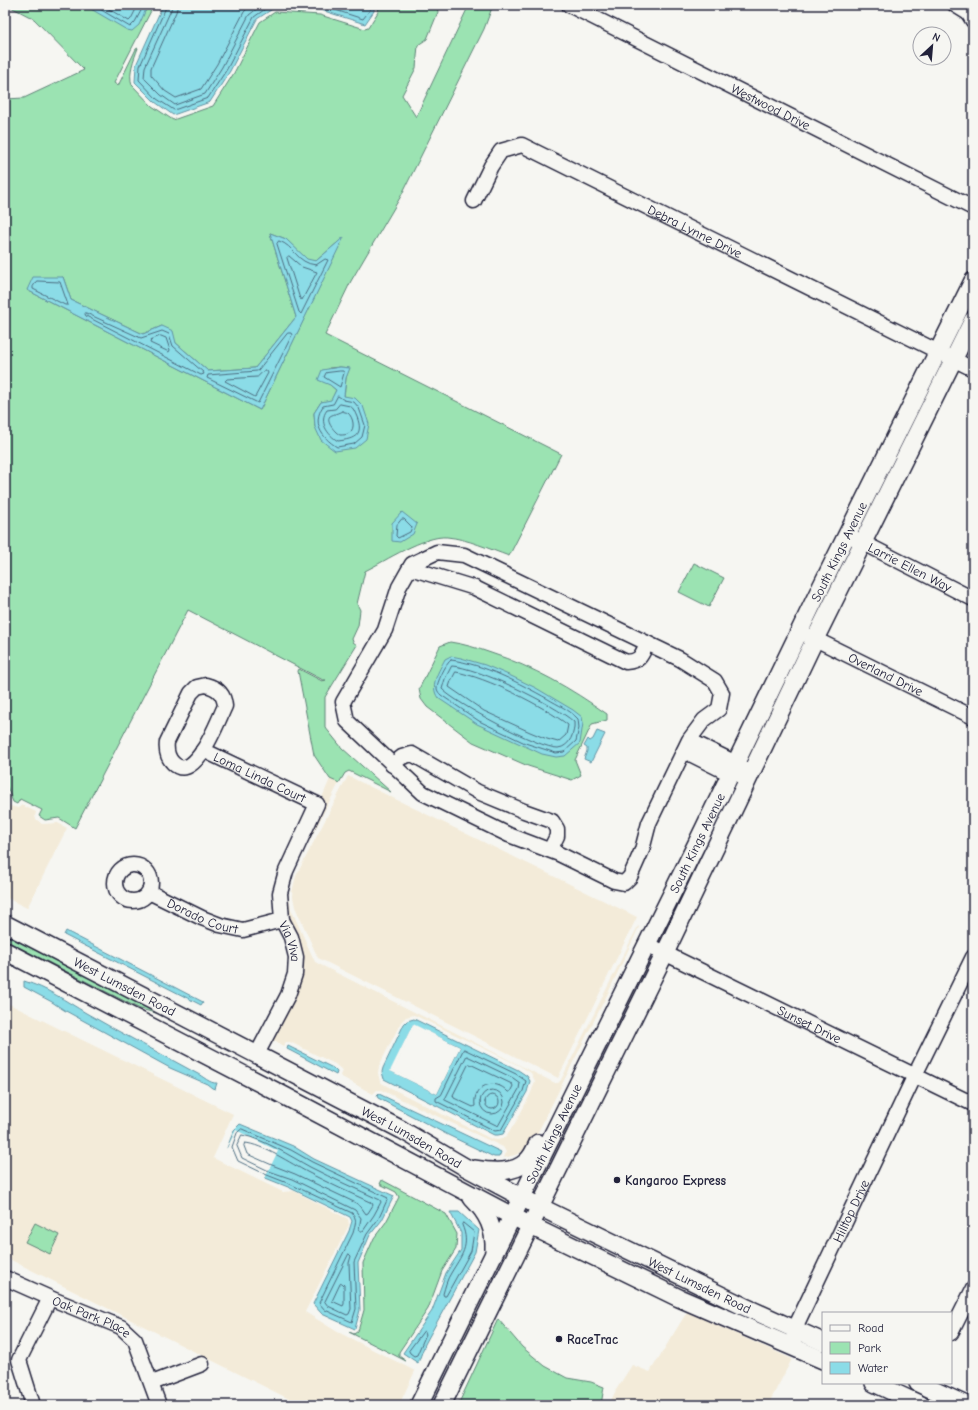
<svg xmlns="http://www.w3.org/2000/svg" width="978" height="1410" viewBox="0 0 978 1410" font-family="'Comic Neue',sans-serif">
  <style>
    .built { fill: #f3ebd9; fill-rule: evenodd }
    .green { fill: #9be3b2; stroke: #5e8276; fill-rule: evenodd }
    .water { fill: #8bdce7; stroke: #6192a2; fill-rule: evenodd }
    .pier { fill: #f6f6f2; fill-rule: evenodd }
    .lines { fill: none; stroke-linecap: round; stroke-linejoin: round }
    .shore { stroke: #4c6c80; stroke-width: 1 }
    .minor-casing { stroke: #22223b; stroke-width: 17 }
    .major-casing { stroke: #22223b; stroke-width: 20 }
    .minor { stroke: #f6f6f2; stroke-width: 14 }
    .major { stroke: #f6f6f2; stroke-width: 17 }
    .poi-dot { fill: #22223b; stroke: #f6f6f2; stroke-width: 1.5 }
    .labels { text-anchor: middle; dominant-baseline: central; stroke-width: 3.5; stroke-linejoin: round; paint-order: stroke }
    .street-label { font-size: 13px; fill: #22223b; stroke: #f6f6f2 }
    .poi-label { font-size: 13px; font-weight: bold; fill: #22223b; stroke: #f6f6f2; text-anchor: start }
  </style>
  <rect width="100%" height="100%" fill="#f6f6f2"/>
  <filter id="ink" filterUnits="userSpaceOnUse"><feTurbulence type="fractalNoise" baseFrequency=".025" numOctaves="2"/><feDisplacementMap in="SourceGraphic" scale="8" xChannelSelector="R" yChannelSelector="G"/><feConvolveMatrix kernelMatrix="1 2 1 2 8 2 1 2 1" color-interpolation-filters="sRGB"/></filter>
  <g filter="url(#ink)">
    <path class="built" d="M348,776L637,917L558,1078L318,958L295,907L292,892L296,876Z
      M330,779L339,783L292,874L288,891L291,909L315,962L555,1083H558L561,1080L638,926L639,927L609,991L532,1144L518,1154L504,1158L506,1152L503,1147L381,1090H377L373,1094L340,1076L342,1070L335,1064L290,1042H286L283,1046L271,1039L300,950V943L287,911L285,893L291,873L324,802L321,800ZM414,1015L520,1066L531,1073L535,1081L531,1093L517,1120L506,1137L498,1140L491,1139L385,1085L380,1082L378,1073L379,1066L401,1022L406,1017Z
      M5,795L10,806L18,808L22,805L36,812L35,816L36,819L42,824L58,823L67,828L27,908L5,897L6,892L5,889Z
      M5,1002L233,1114L213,1158L283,1192L294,1191L348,1219L349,1225L305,1312L336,1331L415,1371L399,1405H301L5,1257Z
      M687,1312L792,1359L768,1405H609L616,1390L632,1365L650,1372Z"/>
    <path class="green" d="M7,5H154L114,83L118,86L136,49L138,48C134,59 128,73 132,85L152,106L173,120L213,106L234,73L260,22L275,12L320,15L365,29L368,28L378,12L379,5H437L438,12L427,39L418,45L416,68L402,95L416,117L469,5H493L484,29L401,196L351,281L325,335L561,454L509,556C489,549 468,539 447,537C425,535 385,561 365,571L357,604L360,610L358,626L352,639L353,642L357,645L325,697V727L342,748L391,792L349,771L345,773L339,783L330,779L314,755L298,671L299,669L322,681L326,680H323L188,610L75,828L59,818L45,820L39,816L42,810L20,799L17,804L13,802L7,787L5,786V99L24,98L84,70L34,19ZM270,233L286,239L307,260L316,261L343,238L260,410L27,290L63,277L71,300L143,334L162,326L176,343L208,371L255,368L296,317ZM340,367L349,368L346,378L344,397L315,427L314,413L321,402L331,401L336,390L330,385L329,368Z
      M694,563L724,578L709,607L679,592Z
      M450,642C464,644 477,648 491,653C534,667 570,688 607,714V720L592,724L575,760L581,775L572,780L528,766L473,742L427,707L421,699L419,689L440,646Z
      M5,931L233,1052L160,1014L140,1009L5,940Z
      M382,1180L446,1214L457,1234L456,1249L442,1271L428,1309L399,1352V1356L406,1361L349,1332L354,1334L358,1331L364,1310L363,1263L374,1238L386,1222L399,1197L396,1192L380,1184Z
      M35,1223L59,1235L50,1254L25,1242Z
      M498,1319L522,1347L545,1366L567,1378L591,1382L604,1387L601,1405H458Z"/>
    <path class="water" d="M88,5H148L139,25L132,31L127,30L91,9Z
      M163,5H374V11L365,24L321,10L274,8L257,19L230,71L210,102L173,115L155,102L135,82L136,65Z
      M270,233L286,239L307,259L316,261L344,237L260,410L27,290L33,277H63L71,300L143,334L162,326L173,331L176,343L208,371L255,368L296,317Z
      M340,367L350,368L346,378L344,396L355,398L363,406L369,424L366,439L355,448L335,451L321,440L315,427L314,413L321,402L331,400L336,390L330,385L318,380L322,370Z
      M402,512L417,524L413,534L400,542L392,541V523Z
      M451,656L461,658L485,665L511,676L536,688L573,710L582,717L583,723L580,743L565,756L556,757L542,754L477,724L438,698C429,685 439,671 445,659Z
      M597,731L605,734L591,762L584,759L587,751V748L584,746L588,739L590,741L593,739Z
      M66,931L203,1002L201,1005L64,935Z
      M24,981C47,988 66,1001 86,1013C122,1034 160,1053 196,1073C203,1076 210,1084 217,1083L215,1089L212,1088L207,1084L170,1068L64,1010L52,1002L24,987Z
      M414,1019L518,1070L527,1076L530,1081L527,1092L503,1134L498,1135H494L384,1079L382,1072L383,1068L404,1024L407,1021ZM413,1025L460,1047L437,1094L391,1071Z
      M288,1046L333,1068L337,1072L336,1075L291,1051L287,1049Z
      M379,1094L501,1152L499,1157H494L448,1135L378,1098L377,1096Z
      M240,1124L293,1146L314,1159L394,1196L382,1220L370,1235L358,1263L360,1310L355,1329L322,1314L313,1304L349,1231L352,1221L350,1217L288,1187L258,1175L231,1153L227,1148L234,1130Z
      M450,1212H459L479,1230L475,1252L425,1344L418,1363L403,1353L432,1311L446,1273L461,1250V1233Z"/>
    <path class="pier" d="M413,1024L460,1047L437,1094L390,1071ZM414,1027L458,1048L436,1092L393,1070Z
      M236,1130L278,1151L264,1180L233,1165L229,1154L226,1150Z"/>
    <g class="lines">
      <path class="shore" d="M93,5L130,27L135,22L144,5
        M102,5L129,21L131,19L138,5
        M167,5L140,66L139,80L157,99L174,110L208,98L227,69L254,17L271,5
        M172,5L171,10L145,67L144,78L161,95L175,105L205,94L222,67L249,15L262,5
        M178,5L176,12L151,68V75L165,91L176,98L201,89L217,64L244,12L251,5
        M302,5L323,6L363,19L370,10L371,5
        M279,241C295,246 296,263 316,265L325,259L328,260L301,314L299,312L277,244Z
        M289,256L302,267L317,272L302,300L300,299L287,258Z
        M37,281L60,282L68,305H65L33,289V287Z
        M86,313L141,338L162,331L169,334L173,346L203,372L204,374L201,375L86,316L85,314Z
        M288,333H291L292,335L258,403L207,378L208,375L257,371Z
        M161,336L166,338L170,350L169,352L150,343L151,340Z
        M265,370L267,371L268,373L255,397L225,381L227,379L257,377Z
        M340,371H343L344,373L340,387L324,377L326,373Z
        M338,396L344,400L354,402L359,408L365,425L362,437L354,444L337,447C321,437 312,423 323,406L333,404Z
        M340,404C343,405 347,405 350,406C354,408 355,413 357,417C364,435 355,439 338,441C328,435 318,422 327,410L335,409Z
        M342,411C343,412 347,412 348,413C353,417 356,429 349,433C347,435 343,435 340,435C336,433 325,422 330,416C331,415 339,413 342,411Z
        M402,519H404L412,527L410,532L398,538L396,536L397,525Z
        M451,660C484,664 519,683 548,699C558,705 570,710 578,719L579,728L576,741L564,752L556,753L525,743L479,721L441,695C439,693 438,692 437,689C436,684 446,663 451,660Z
        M452,666C477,667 554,704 574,722C575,732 570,747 558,748C540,749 455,703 442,689L445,679Z
        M456,672C486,677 544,706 568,725L566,735L558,742L547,739L530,732L484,711L449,687L451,681Z
        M464,1049L516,1074L526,1081L523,1091L501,1130L495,1131L436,1101V1098L441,1095Z
        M467,1056L513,1078L520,1083L519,1089L498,1126L445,1100Z
        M470,1064L512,1084L513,1086L510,1092H508C495,1077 472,1085 475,1106L473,1107L454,1098L453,1095L468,1065Z
        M480 1102a12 12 0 1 1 24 0a12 12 0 1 1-24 0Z
        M485 1102a7 7 0 1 1 14 0a7 7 0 1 1-14 0Z
        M242,1129L291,1150L312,1162L388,1198L379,1218L367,1234L354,1262L356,1309L352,1322L325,1310L319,1303L353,1233C355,1225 358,1220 352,1213L290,1184L267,1175L238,1161L232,1147L237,1133Z
        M242,1135C264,1139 290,1156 310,1167C333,1179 357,1189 380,1200L381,1202L374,1215L363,1231H360L359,1229L361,1218L355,1210L292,1179L269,1171L242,1158L237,1146Z
        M245,1143C262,1144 292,1164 307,1172C328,1183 350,1193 372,1203L373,1205L368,1213L366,1214L361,1207L356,1203L295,1174L272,1165L247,1154L244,1146Z
        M463,1223L474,1232L471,1251L446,1296H444L443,1294C445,1287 447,1279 451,1273C461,1256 471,1246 462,1225Z
        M349,1254L351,1256L349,1263L351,1309L349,1314L347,1315L328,1306L325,1302Z
        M342,1283L344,1285V1304L343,1306L332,1301L340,1284Z
        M424,1331L426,1334L417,1355L414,1356L410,1353L409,1351Z"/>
      <defs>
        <g id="minor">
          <path id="s1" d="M569,5L973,208"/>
          <path d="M955,5L968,13L973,21"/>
          <path id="s2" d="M474,201L491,166L501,151L522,145L973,369"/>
          <path id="s3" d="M854,538L973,599"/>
          <path d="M410,568L475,588L626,662C641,661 641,656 647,643"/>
          <path id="s4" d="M807,635L973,717"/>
          <path d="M206,685C218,688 224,694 225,706C218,720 195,785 173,763C167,757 166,750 167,742L191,693L197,687Z"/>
          <path d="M689,740L649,823L642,850L630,877L624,883L614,881L559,854L509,835L423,793L347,721L343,702L385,630L399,587L412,564L437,552L464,555L680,659L715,681L722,693L719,709L704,720L689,740L736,763L743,769"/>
          <path id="s5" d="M203,750L317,804L286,871L280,893L282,920L291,937L296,957L295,974L288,995L257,1054"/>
          <path d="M684,751L730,774L740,775"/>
          <path d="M392,765L402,757L412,754L478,792L524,811L552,821L557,829V836L550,850"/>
          <circle cx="133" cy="883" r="18"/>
          <path id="s6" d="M149,892L202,918L220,925L243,930L282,920"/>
          <path id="s7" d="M646,944L973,1104"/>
          <path id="s8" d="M5,1278L50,1298L121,1327L135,1340L159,1405"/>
          <path d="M951,1333L973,1289"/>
          <path id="s9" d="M794,1340V1330L915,1075L973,957"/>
          <path d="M152,1383L202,1364"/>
          <path d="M33,1405L19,1360L50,1298"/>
        </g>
        <g id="major">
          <path id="s10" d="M5,924L402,1130L465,1167L540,1207L743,1306L823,1342"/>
          <path d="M5,951L279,1093L531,1226L679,1298L823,1360"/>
          <path d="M475,1169C491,1172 513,1174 526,1162C532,1157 535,1150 538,1143"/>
          <path d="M472,1198C488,1214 495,1229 494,1251"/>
          <path d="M874,1383L921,1405"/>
          <path d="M918,1383L966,1405"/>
          <path id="s11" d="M419,1405L697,843L817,595L973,281"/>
          <path d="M442,1405L665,953L815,639L973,320"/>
        </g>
      </defs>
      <use href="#minor" class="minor-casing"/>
      <use href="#major" class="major-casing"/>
      <use href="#minor" class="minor"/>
      <use href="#major" class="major"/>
    </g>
  </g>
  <g class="poi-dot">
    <circle cx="617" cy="1180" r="4"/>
    <circle cx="559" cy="1339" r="4"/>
  </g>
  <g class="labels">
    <g class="street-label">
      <text stroke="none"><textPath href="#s1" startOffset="226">Westwood Drive</textPath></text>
      <text stroke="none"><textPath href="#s2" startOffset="272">Debra Lynne Drive</textPath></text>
      <text stroke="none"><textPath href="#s11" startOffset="951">South Kings Avenue</textPath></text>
      <text stroke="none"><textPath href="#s3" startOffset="63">Larrie Ellen Way</textPath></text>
      <text stroke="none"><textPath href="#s4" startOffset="88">Overland Drive</textPath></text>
      <text stroke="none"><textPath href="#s5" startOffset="63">Loma Linda Court</textPath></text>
      <text stroke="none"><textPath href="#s11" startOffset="627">South Kings Avenue</textPath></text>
      <text stroke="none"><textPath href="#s6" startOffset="59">Dorado Court</textPath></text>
      <text stroke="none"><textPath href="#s5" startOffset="273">Via Viva</textPath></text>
      <text stroke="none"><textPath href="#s10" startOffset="135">West Lumsden Road</textPath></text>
      <text stroke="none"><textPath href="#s7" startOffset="182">Sunset Drive</textPath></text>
      <text stroke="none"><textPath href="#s11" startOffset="303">South Kings Avenue</textPath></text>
      <text stroke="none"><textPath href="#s10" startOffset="459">West Lumsden Road</textPath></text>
      <text stroke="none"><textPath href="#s9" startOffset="142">Hilltop Drive</textPath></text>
      <text stroke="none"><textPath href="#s10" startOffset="783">West Lumsden Road</textPath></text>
      <text stroke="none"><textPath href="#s8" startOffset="95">Oak Park Place</textPath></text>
    </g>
    <g class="poi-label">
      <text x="625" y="1180">Kangaroo Express</text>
      <text x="567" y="1339">RaceTrac</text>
    </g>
  </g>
  <rect width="978" height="1410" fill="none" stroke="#f6f6f2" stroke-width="20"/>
  <rect x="10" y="10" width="958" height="1390" fill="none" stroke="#22223b" stroke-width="1.5" filter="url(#ink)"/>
  <rect x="822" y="1312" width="130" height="72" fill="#f6f6f2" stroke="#a1a1a9"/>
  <rect x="830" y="1325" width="20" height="6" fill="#f6f6f2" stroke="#a1a1a9"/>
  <text x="858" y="1332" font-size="12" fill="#22223b">Road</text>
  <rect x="830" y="1342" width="20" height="12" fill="#9be3b2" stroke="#a1a1a9"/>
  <text x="858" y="1352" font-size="12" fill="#22223b">Park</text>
  <rect x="830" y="1362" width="20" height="12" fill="#8bdce7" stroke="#a1a1a9"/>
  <text x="858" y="1372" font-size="12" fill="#22223b">Water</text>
  <g transform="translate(932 46) rotate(26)"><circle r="19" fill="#f6f6f2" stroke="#a1a1a9"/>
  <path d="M0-3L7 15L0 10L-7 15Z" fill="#22223b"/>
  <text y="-6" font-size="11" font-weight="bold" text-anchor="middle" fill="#22223b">N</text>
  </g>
</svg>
